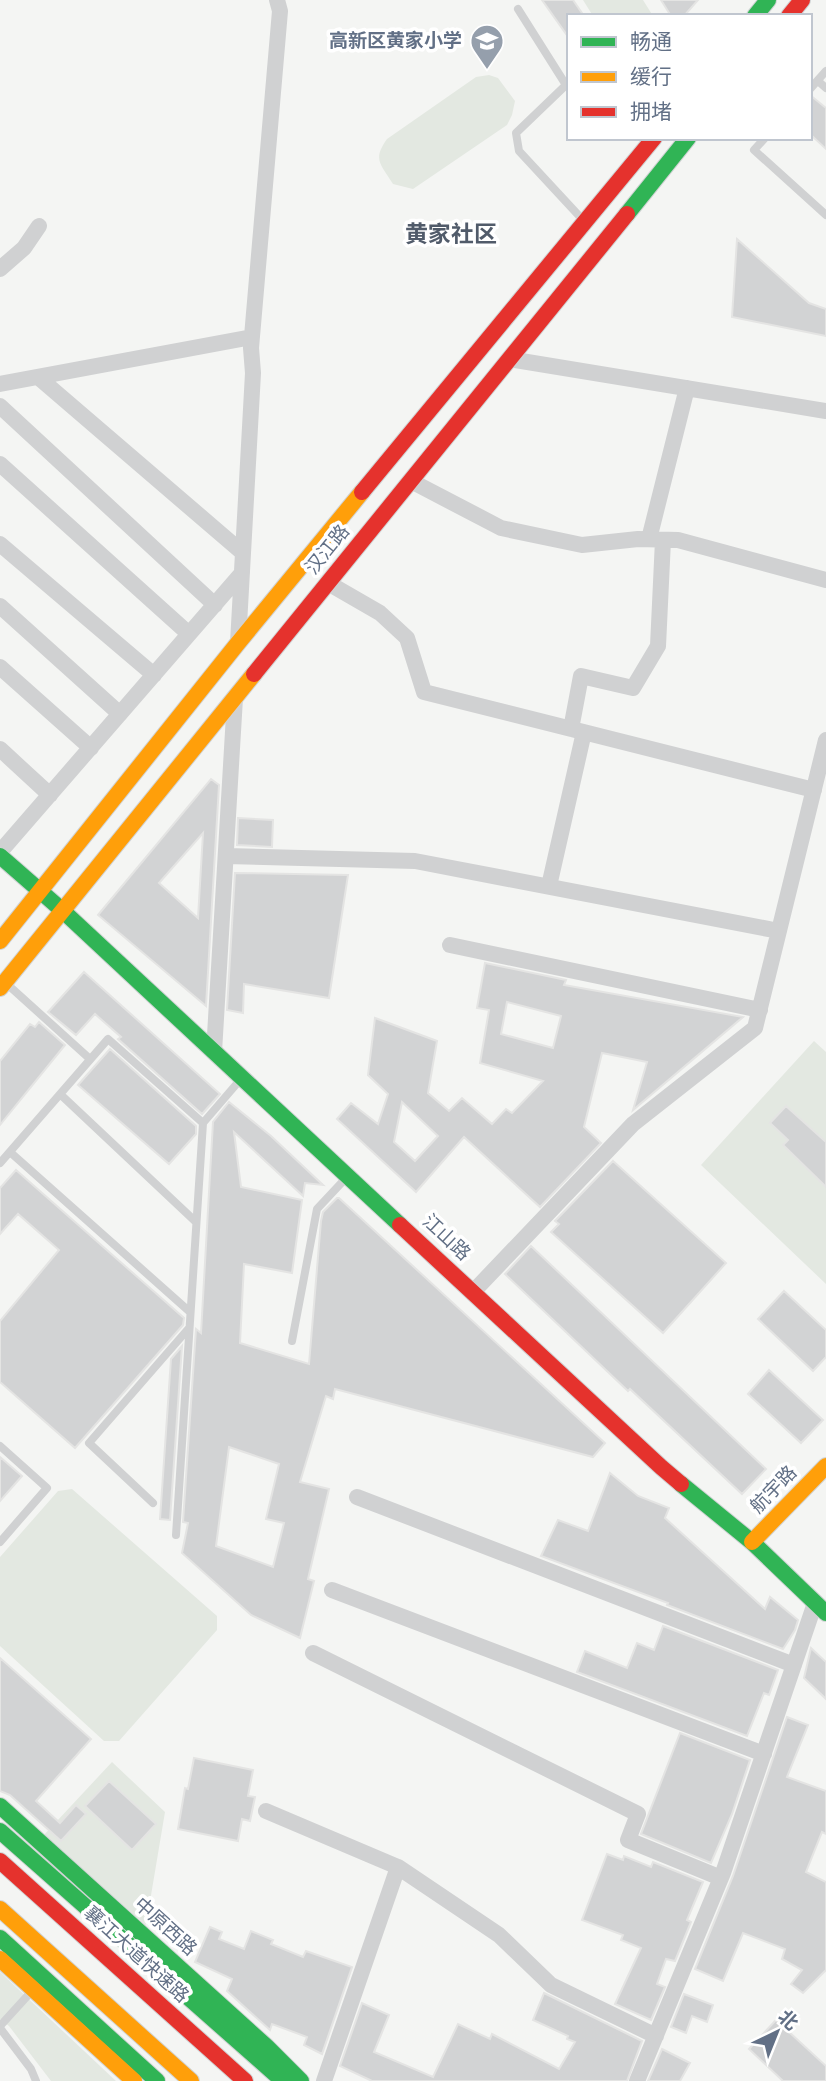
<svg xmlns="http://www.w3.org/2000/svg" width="826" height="2081" viewBox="0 0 826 2081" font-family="'Source Sans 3','Noto Sans SC',sans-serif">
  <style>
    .green { fill: #e3e8e1 }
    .building { fill: #d2d3d4; stroke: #e4e4e3; stroke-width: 2; fill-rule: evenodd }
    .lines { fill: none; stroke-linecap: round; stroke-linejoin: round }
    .fast-casing { stroke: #d0d3d4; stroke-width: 18 }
    .slow-casing { stroke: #d0d3d4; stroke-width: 18 }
    .jam-casing { stroke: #d0d3d4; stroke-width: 18 }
    .lane { stroke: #d0d1d2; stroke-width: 8 }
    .street { stroke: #d0d1d2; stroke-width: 16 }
    .fast { stroke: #30b455; stroke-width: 16 }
    .slow { stroke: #ff9f0a; stroke-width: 16 }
    .jam { stroke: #e5322d; stroke-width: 16 }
    .labels { text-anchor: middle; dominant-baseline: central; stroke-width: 7; stroke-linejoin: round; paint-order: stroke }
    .poi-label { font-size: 19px; font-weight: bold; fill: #627086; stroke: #fff; text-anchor: end }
    .street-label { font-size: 19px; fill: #627086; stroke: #fff }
    .quarter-label { font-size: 23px; font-weight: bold; fill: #515b6a; stroke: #fff }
  </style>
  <rect width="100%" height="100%" fill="#f4f5f3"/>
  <path class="green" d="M583,0H643L653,16H593Z
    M489,75L498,78L515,101L512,115L507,125L413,189L393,184C381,164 372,160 387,139L476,77Z
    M814,1041L826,1052V1284L701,1165Z
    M72,1489L217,1616V1630L119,1741H104L0,1646V1557L58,1491Z
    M112,1762L165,1812L146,1925L43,1836Z
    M0,1972L116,2081H51L9,2026L0,2019Z"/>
  <path class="building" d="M542,0H573L584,16H569V38Z
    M661,0H698L684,16H671Z
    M810,95L826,108V149L810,134Z
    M737,239L809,303L826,309V336L732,317Z
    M211,779L219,785L206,1006L98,915ZM203,833L198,918L159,883Z
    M238,818L273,820L272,847L237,845Z
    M235,873L348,875L329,998L244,984L243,1013L227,1010Z
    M485,963L566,980L564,985L743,1017L633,1110L647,1062L602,1053L584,1127L601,1143L540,1207L464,1137L416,1192L337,1119L351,1103L378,1124L388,1094L368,1075L375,1018L437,1041L428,1093L449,1111L462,1098L492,1124L506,1109L512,1113L543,1081L480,1063L489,1010L477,1008ZM507,1002L561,1016L553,1048L501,1034ZM402,1102L438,1136L415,1161L394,1142Z
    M84,972L220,1094L202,1114L118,1039L121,1037L95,1014L76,1035L48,1012Z
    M39,1022L65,1045L0,1125V1061L30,1024L35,1027Z
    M110,1049L196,1126V1134L169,1164L78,1085Z
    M229,1102L271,1136L323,1185L305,1183L303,1196L234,1132L241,1187L302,1200L292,1273L244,1264L240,1343L309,1364L321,1221L323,1212L337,1198H339L605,1443L593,1457L335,1389L333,1399L326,1396L300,1482L329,1489L308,1579L314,1581L300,1638L251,1615L182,1553L188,1523L183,1522L196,1329L201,1333L213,1122ZM229,1447L279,1464L266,1519L284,1523L273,1567L216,1546Z
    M786,1106L826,1142V1187L783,1145L788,1140L770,1123Z
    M613,1161L726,1263L663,1333L551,1232L559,1224L555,1221Z
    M16,1170L184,1318L183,1325L75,1448L0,1382V1321L59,1250L18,1214L0,1234V1188Z
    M531,1246L766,1469L742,1494L630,1389L628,1391L505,1274Z
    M784,1291L826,1330V1357L813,1371L758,1319Z
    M182,1346L170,1520L160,1519L171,1359Z
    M769,1370L823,1420L801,1443L748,1394Z
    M0,1457L22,1476L0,1501Z
    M610,1473L638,1496L669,1508L665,1518L765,1609L770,1597L798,1620L795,1630L783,1649L667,1605L668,1603L541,1556L558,1520L588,1531Z
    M663,1626L778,1670L769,1695L764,1693L747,1736L577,1672L585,1651L627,1668L637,1643L654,1650Z
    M811,1648L826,1662V1699L804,1678Z
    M0,1658L91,1739L36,1801L60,1823L76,1805L86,1814L61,1841L10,1795L0,1791Z
    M787,1717L808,1725L787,1777L826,1791V1834L822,1832L806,1872L826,1882V1970L803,1993L791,1984L802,1970L782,1959L785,1949L743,1933L723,1981L695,1969L733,1876Z
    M680,1733L750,1760L732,1814L711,1863L641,1834Z
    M194,1758L253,1770L248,1796L255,1797L250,1821L242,1819L238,1841L178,1829L185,1788L188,1789Z
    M109,1781L156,1824L132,1850L85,1806Z
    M607,1854L623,1860L624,1856L651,1867L653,1862L703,1882L687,1920L691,1922L675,1961L666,1959L657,1984L665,1987L651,2020L615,2004L641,1948L621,1940L623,1935L582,1920Z
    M210,1927L222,1932L219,1939L244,1949L251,1931L273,1940L271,1944L303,1957L306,1951L352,1967L322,2054L304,2045L307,2037L272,2024L270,2030L227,1991L232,1979L195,1962Z
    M544,1993L642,2041L627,2081H372L340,2066L362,2003L389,2015L374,2052L433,2077L458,2024L490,2039L492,2034L559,2069L575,2042L567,2039L568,2036L533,2020Z
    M684,1994L713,2005L707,2022L692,2016L686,2033L671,2027Z
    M776,2020L826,2066V2081H783L749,2049Z
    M662,2049L690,2063L680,2081H648Z"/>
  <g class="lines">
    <defs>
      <path id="fast" d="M755,16L768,0
        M627,214L688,138
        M0,856L63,911L400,1225
        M681,1484L752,1542L826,1613
        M0,1806L267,2047L301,2081
        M0,1831L283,2081
        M0,1938L157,2081"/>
      <path id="slow" d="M0,941L238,643L362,492
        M0,988L254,674
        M752,1542L826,1466
        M0,1909L191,2081
        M0,1959L134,2081"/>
      <path id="jam" d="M789,16L802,0
        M362,492L654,138
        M254,674L627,214
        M400,1225L661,1467L681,1484
        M0,1861L245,2081"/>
    </defs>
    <use href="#fast" class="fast-casing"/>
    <use href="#slow" class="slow-casing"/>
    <use href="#jam" class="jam-casing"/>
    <path class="lane" d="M518,9L566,85L516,133L519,151L582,219
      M818,81L826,88
      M810,89L826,71
      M765,138L754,150L826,215
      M7,984L90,1059
      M60,1094L196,1222
      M203,1123L240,1080
      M10,1152L190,1312
      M0,1163L108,1039L203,1123L176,1535
      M292,1341L317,1209L346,1178
      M0,1446L47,1488L0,1542
      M153,1503L89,1443L189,1328
      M0,2026L31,1992
      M0,2028L31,2069L36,2081"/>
    <path class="street" d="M0,269L24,248L39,226
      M509,359L826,411
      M38,377L243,553
      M0,384L252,337
      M0,406L215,605
      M0,464L189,634
      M411,481L501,528L582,545L638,539L678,540L826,580
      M649,539L687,388
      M0,544L154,675
      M328,583L380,613L407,638L424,692L814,790
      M0,606L120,714
      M238,643L253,373L251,348L280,11L277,0
      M0,667L91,748
      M571,729L581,676L633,688L658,646L663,540
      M0,749L50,795
      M0,852L242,573
      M226,856L415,861L779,931
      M549,886L584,732
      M450,945L760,1010
      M214,1052L235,698
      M473,1292L633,1124L755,1028L826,740
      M357,1497L794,1665
      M332,1590L764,1754
      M313,1653L638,1814L628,1840L721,1878
      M266,1811L398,1867L324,2081
      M398,1867L499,1935L551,1985L656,2036
      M637,2081L723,1873L815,1603"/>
    <use href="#fast" class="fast"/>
    <use href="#slow" class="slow"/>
    <use href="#jam" class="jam"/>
  </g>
  <defs>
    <symbol id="school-pin" viewBox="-11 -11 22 30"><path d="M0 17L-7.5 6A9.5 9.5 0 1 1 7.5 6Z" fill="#959fac" stroke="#fff"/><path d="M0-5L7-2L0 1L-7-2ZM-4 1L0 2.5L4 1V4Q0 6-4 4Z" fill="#fff"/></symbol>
  </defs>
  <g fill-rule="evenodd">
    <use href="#school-pin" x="468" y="22" width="38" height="52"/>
  </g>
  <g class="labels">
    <g class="poi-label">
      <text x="462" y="41">高新区黄家小学</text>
    </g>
    <g class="street-label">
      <text transform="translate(328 550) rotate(-51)">汉江路</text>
      <text transform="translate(446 1238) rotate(43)">江山路</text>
      <text transform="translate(774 1490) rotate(-46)">航宇路</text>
      <text transform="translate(165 1927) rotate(42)">中原西路</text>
      <text transform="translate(136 1955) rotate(42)">襄江大道快速路</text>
    </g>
    <g class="quarter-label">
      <text x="451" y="234">黄家社区</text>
    </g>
  </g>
  <rect x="567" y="14" width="245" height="126" fill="#ffffff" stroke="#c0c6cf" stroke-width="2"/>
  <rect x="581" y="37" width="35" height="10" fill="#30b455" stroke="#c0c6cf" stroke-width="2"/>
  <text x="630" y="49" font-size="21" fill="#627086">畅通</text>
  <rect x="581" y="72" width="35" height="10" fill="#ff9f0a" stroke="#c0c6cf" stroke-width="2"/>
  <text x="630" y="84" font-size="21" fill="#627086">缓行</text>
  <rect x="581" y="107" width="35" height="10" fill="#e5322d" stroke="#c0c6cf" stroke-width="2"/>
  <text x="630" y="119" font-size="21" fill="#627086">拥堵</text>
  <g transform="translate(777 2032) rotate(43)" stroke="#ffffff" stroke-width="5" paint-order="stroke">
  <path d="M0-5L12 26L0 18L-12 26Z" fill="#627086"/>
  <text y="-10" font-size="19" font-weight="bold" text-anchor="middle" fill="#627086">北</text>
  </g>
</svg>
